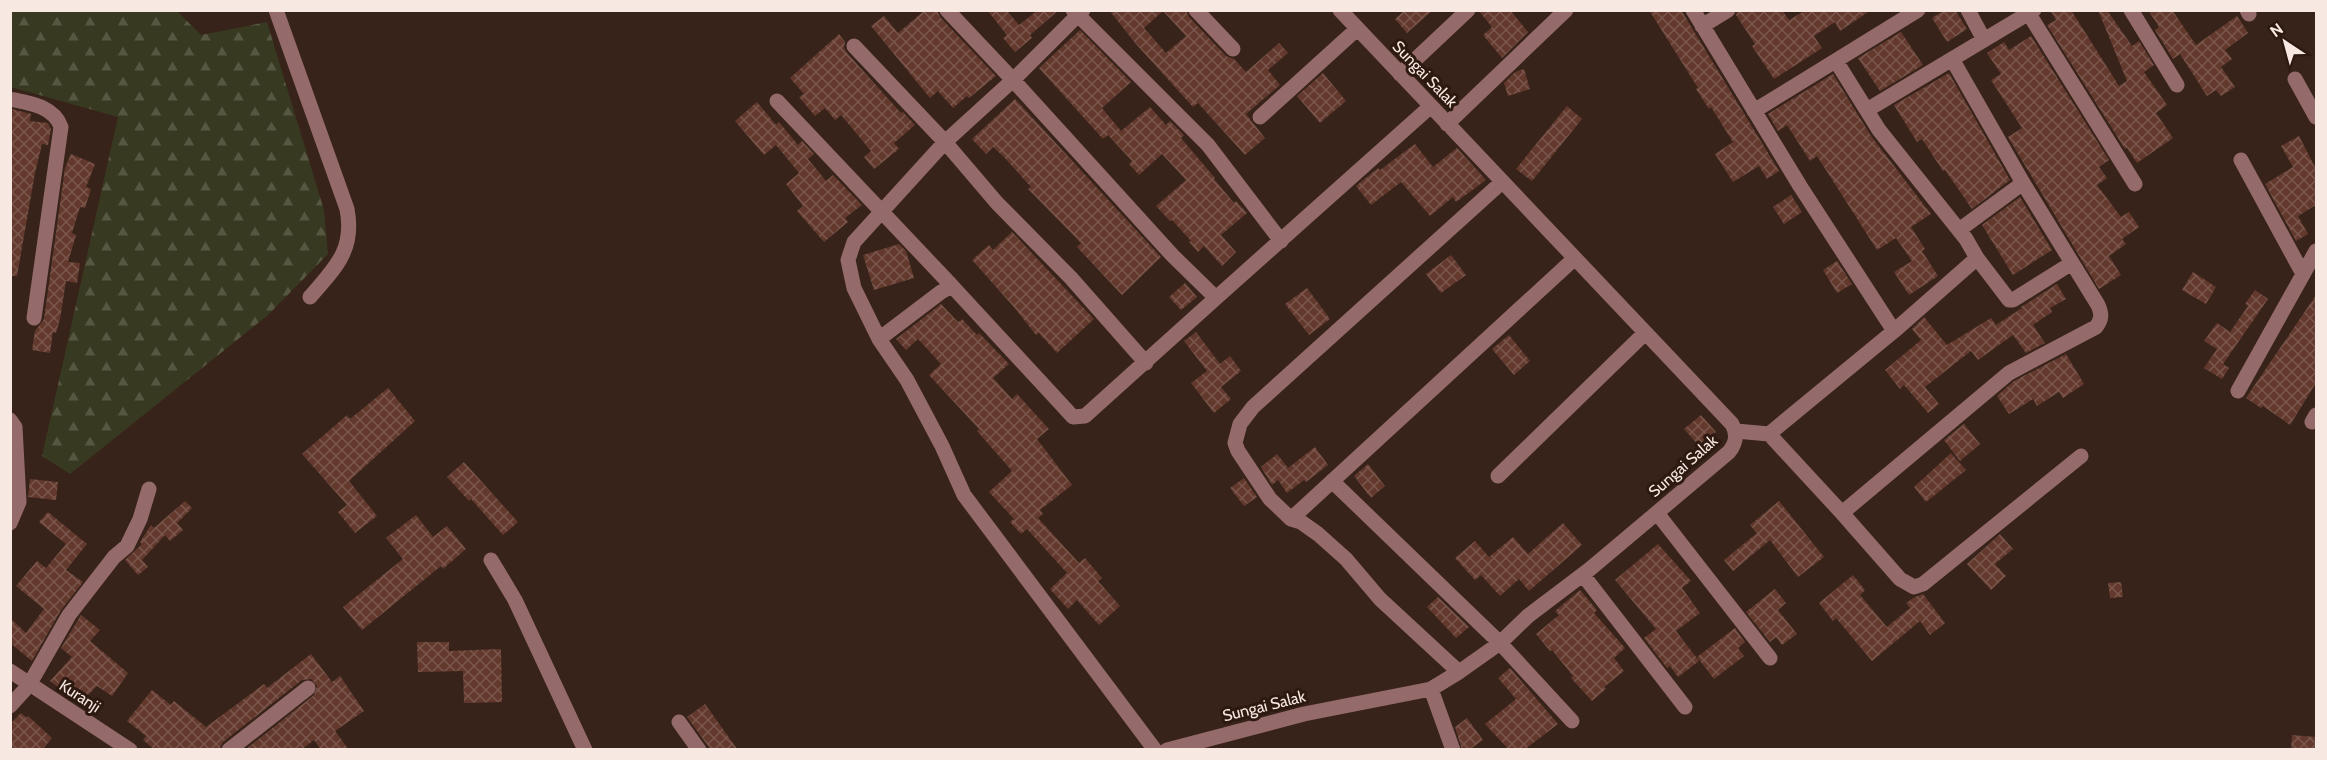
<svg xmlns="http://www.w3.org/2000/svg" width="2327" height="760" viewBox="0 0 2327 760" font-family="Cabin,sans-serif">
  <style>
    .forest { fill: url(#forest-firs) }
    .building { fill: url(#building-cross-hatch); fill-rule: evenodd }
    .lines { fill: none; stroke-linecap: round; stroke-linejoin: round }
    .minor { stroke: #956a6a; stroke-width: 15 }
    .labels { text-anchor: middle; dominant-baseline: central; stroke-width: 6; stroke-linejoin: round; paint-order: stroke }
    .street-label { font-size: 16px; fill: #f7e9e2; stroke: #2d1910 }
  </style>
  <defs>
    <pattern id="forest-firs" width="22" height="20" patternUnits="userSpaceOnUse" patternTransform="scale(1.5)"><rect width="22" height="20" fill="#383921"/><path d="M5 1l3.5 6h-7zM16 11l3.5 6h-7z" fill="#565641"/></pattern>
    <pattern id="building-cross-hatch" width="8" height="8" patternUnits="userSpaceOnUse" patternTransform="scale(1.5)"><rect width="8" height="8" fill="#63392e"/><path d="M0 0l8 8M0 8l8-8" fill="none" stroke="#7a564c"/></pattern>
  </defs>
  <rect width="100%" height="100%" fill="#372319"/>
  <path class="forest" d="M10,11H177L201,35L267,22L324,210L328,254L268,315L70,474L42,456L118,117L11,87Z"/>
  <path class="building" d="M925,10H937L940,17L996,76L969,98L967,96L953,108L938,91L930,98L871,26L884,16L898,33Z
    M987,10H1006L1019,25L1038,10H1059L1030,35L1032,38L1015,52L1003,38L1007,35Z
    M1109,10H1186L1189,17L1226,56L1234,59L1246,72L1279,43L1288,53L1268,70L1280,85L1246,114L1265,138L1245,155L1198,103L1193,107L1136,44ZM1163,11L1186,36L1166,53L1144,28Z
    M1405,10H1433L1407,33L1395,19Z
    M1478,10H1510L1528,32L1502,58L1483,35L1492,27Z
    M1649,10H1681L1779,171L1767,179L1759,166L1733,182L1715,154L1733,142L1711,107L1709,109L1696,89L1698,88Z
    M1738,10H1782L1789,20L1806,10H1871L1840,31L1835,22L1814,36L1822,48L1774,79L1752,46L1755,44L1736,15Z
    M1944,10H1955L1967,29L1947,42L1932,18Z
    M2050,10H2071L2119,86L2127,81L2098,10H2107L2132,46L2139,41L2154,65L2144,72L2167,105L2156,113L2173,138L2137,163L2127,148L2125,149L2047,25L2056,20Z
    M2148,10H2172L2196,45L2237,16L2248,33L2225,50L2232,59L2221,67L2235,87L2221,96L2216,90L2207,96L2180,54L2173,59L2155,30L2159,27Z
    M1080,30L1131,82L1102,108L1121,131L1150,107L1166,125L1170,121L1184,135L1181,138L1215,178L1214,179L1234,203L1236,201L1247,213L1221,235L1236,252L1222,266L1204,246L1198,252L1189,242L1191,241L1172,220L1170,221L1156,206L1186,180L1162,154L1139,175L1129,164L1132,161L1108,135L1103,139L1039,68Z
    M1901,32L1923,65L1880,91L1858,58Z
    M839,34L845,42L844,48L847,53L901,113L903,112L915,125L894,143L899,149L874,169L864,157L871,151L841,115L835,120L825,108L815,116L799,97L804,94L790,78Z
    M2031,36L2109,160L2099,167L2107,178L2097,185L2121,217L2129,212L2139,227L2122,239L2126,244L2109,256L2121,275L2099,289L2008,137L2022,128L1991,80L2001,74L1987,53L2004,42L2009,50Z
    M1524,69L1530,89L1508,96L1504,83L1515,72Z
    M1323,73L1346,101L1320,123L1297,96Z
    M1949,73L2010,180L1972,209L1945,170L1943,171L1922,139L1917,142L1894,105Z
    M1833,74L1871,136L1931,214L1911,227L1925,249L1922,251L1938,276L1909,295L1894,272L1912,261L1896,238L1877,250L1817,156L1810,161L1787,125L1778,131L1768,114Z
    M1015,99L1161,257L1122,295L1077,247L1081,243L1028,189L1031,187L1003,156L993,147L986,154L972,139Z
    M757,102L776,125L779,122L798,145L802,141L814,154L808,159L826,181L833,175L862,205L845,218L848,222L824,242L797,211L803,206L786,184L799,173L776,145L764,155L735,121Z
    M1567,106L1582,119L1532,181L1516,169Z
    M12,109L31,114L30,121L48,123L51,129L48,145L42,144L35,173L17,276H10Z
    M2299,136L2316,169V205L2298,216L2308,234L2296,241L2265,184L2293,167L2281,146Z
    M1415,144L1433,167L1457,148L1486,180L1456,202L1453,197L1430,216L1401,182L1371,205L1356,186L1378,168L1380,170Z
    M71,154L95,164L86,187L91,189L85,208L80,207L72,233L76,235L68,262L80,263L77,283L66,281L60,319L56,333L53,332L50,353L32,350L35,331L44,319L65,168Z
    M1791,195L1802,212L1784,224L1773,207Z
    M2020,197L2052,250L2013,275L1982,225Z
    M1012,232L1094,319L1057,353L1039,333L1036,335L1013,306L972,260L989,245L993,250Z
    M899,244L906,251L914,278L874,290L863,255Z
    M1451,255L1466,275L1441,293L1426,274Z
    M1837,261L1852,284L1837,293L1823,270Z
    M2193,272L2216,287L2206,304L2182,290Z
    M1185,283L1197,297L1181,310L1169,297Z
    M2057,284L2066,299L2050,308L2052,312L2033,325L2045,343L2026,353L2013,335L1978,360L1971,351L1925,387L1939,404L1928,413L1904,385L1900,389L1885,370L1921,340L1912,329L1924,317L1947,345L1991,318L1996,325L2022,308L2021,307Z
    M1307,288L1330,319L1309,335L1285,304Z
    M2255,290L2268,299L2223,364L2229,368L2222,379L2204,368L2217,349L2204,341L2217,323L2230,332L2248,306L2245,304Z
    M2316,295V383L2290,425L2263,406L2261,408L2246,398Z
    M941,304L958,322L962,319L977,335L979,333L1009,364L993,378L1012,399L1017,394L1049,429L1037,439L1072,485L1040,510L1043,514L1038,518L1079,563L1085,558L1102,578L1098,581L1120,606L1099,625L1077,600L1068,609L1050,589L1067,573L1027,529L1021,534L1010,522L1014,519L989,492L1012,471L977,431L979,429L929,375L941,364L918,339L906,350L896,339Z
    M1196,332L1220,364L1230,356L1241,371L1221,387L1231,399L1214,413L1191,383L1207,371L1184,341Z
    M1509,335L1530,361L1514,375L1492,349Z
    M2066,354L2084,384L2063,398L2059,392L2037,406L2033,399L2009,414L1997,396L2014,381Z
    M388,388L415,421L349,481L377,516L355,533L338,512L347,505L302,454L347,415L350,419Z
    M1701,415L1716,432L1699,446L1684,429Z
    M1964,424L1980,444L1960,461L1944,440Z
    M1315,447L1328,465L1306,482L1304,480L1287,493L1278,480L1272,485L1261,467L1277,454L1288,468Z
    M1951,453L1966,470L1926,502L1914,487Z
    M464,462L518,522L503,535L471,499L469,501L447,477Z
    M1368,464L1385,486L1371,498L1354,476Z
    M1244,478L1257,497L1244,506L1230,488Z
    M30,479L58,482L56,500L28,497Z
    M185,501L192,508L177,523L183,530L170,541L165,535L142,560L148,567L138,575L125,560L142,544L140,542L151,525L154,528Z
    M1779,501L1824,557L1798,577L1770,540L1733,571L1724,560L1757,533L1750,525Z
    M48,512L87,544L66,570L83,582L61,610L32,661L10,643V618L26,633L44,609L16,586L37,561L46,568L66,544L39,522Z
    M416,515L433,537L447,526L466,549L443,569L441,566L362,630L343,607L403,559L386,538Z
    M1563,523L1582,545L1529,591L1519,579L1500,596L1481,575L1475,580L1455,558L1475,541L1489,557L1513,537L1528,554Z
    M2000,534L2013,549L1995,564L2006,576L1991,590L1967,564Z
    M1658,544L1691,581L1682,588L1700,613L1676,631L1699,661L1678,677L1670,666L1667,668L1644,638L1656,629L1615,580Z
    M1853,575L1865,590L1860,595L1887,627L1910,608L1906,603L1915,597L1923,594L1945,623L1930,635L1920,621L1872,661L1836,618L1833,621L1819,603Z
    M2121,582L2123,597L2110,598L2108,583Z
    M1775,589L1786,603L1778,610L1797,634L1782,645L1776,637L1770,642L1746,612Z
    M1580,590L1597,610L1594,613L1625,648L1614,658L1624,671L1604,687L1606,689L1592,701L1571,678L1573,676L1552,650L1550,651L1536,634L1559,615L1555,611Z
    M1438,597L1469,627L1456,638L1427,607Z
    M81,615L100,630L90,641L128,673L112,696L97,686L79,704L50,681L72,657L61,648Z
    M1735,628L1745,642L1738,648L1744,656L1714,679L1697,657Z
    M417,642H449V651L501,649L502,702L464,703L463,671L418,672Z
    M311,654L332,682L340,676L364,711L335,731L349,750H321L314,740L301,750H245L314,695L317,686L311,679L302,680L223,742L219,750H155L143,740L146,736L127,721L152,690L171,705L174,701L206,727L264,684L267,688Z
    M1510,668L1558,724L1524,750H1509L1485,724L1516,699L1498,678Z
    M705,704L738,750H711L687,717Z
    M21,713L27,718L28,716L52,738L42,750H10V724Z
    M1467,718L1483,740L1469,750H1462L1455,727Z
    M2292,735L2316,737V750H2291Z"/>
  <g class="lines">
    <path class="minor" d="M276,10L347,209C355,250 335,268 310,297
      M947,10L1013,80L1173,256L1216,298L1431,106
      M1073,10L1208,145L1281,241
      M1083,10L1013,80L945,142L854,242L848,260L854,288L879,339L907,380L942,446L964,495L1155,750
      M1196,10L1233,49
      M1693,10L1800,186L1894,331
      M1968,10L1984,40
      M2131,10L2177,85
      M2247,10L2249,14
      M2029,14L2135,184
      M1702,26L1728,10
      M854,46L945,142L997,203L1071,278L1146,363
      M1400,74L1468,10
      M2295,79L2316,117
      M10,99C29,103 54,106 61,127L34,318
      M777,101L952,286
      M1867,110L2034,10
      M1754,111L1918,10
      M1260,117L1357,29
      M1447,124L1566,10
      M2241,160L2303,274
      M1959,230L2023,183
      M1977,258L2009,300H2013L2072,263
      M879,339L941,292L952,286L1073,417L1085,416L1216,298
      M2238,391L2316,251
      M10,420L15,427L19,502L10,523
      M2312,422L2316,415
      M1736,431L1769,434L1842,513L2009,373L2096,327C2102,319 2102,314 2098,305L2023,183L1952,59
      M1769,434L1894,331L1977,258L1966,239L1879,130L1836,61
      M1498,476L1645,333
      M1332,481L1500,643L1572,721
      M1657,513L1770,658
      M1842,513L1900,579L1914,587L1923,584L2081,456
      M1291,519L1575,258
      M491,560L515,600L585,750
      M1583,575L1685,707
      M10,671L130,750
      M1459,672L1380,599L1346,559L1318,534L1301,522L1291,519L1270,499L1238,451L1235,443L1240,424L1253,407L1502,182
      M1431,689L1453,750
      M10,706L29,685L69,615L114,557L127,546L140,519L149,489
      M679,722L699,750
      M229,750L308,688
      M1167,750L1304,714L1431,689L1459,672L1500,643L1528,616L1590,569L1729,452C1736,443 1738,435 1732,424L1340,10"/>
  </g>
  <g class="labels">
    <g class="street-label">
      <text transform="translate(1425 74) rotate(46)">Sungai Salak</text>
      <text transform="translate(1683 466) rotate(-41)">Sungai Salak</text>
      <text transform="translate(80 696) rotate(33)">Kuranji</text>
      <text transform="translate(1264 706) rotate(-14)">Sungai Salak</text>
    </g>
  </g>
  <rect width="2327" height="760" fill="none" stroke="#f7e9e2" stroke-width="24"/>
  <g transform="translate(2285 42) rotate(324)" stroke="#2d1910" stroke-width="4.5" paint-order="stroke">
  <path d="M0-4.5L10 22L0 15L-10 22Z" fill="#f7e9e2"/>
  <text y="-9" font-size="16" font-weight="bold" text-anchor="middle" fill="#f7e9e2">N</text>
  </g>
</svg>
